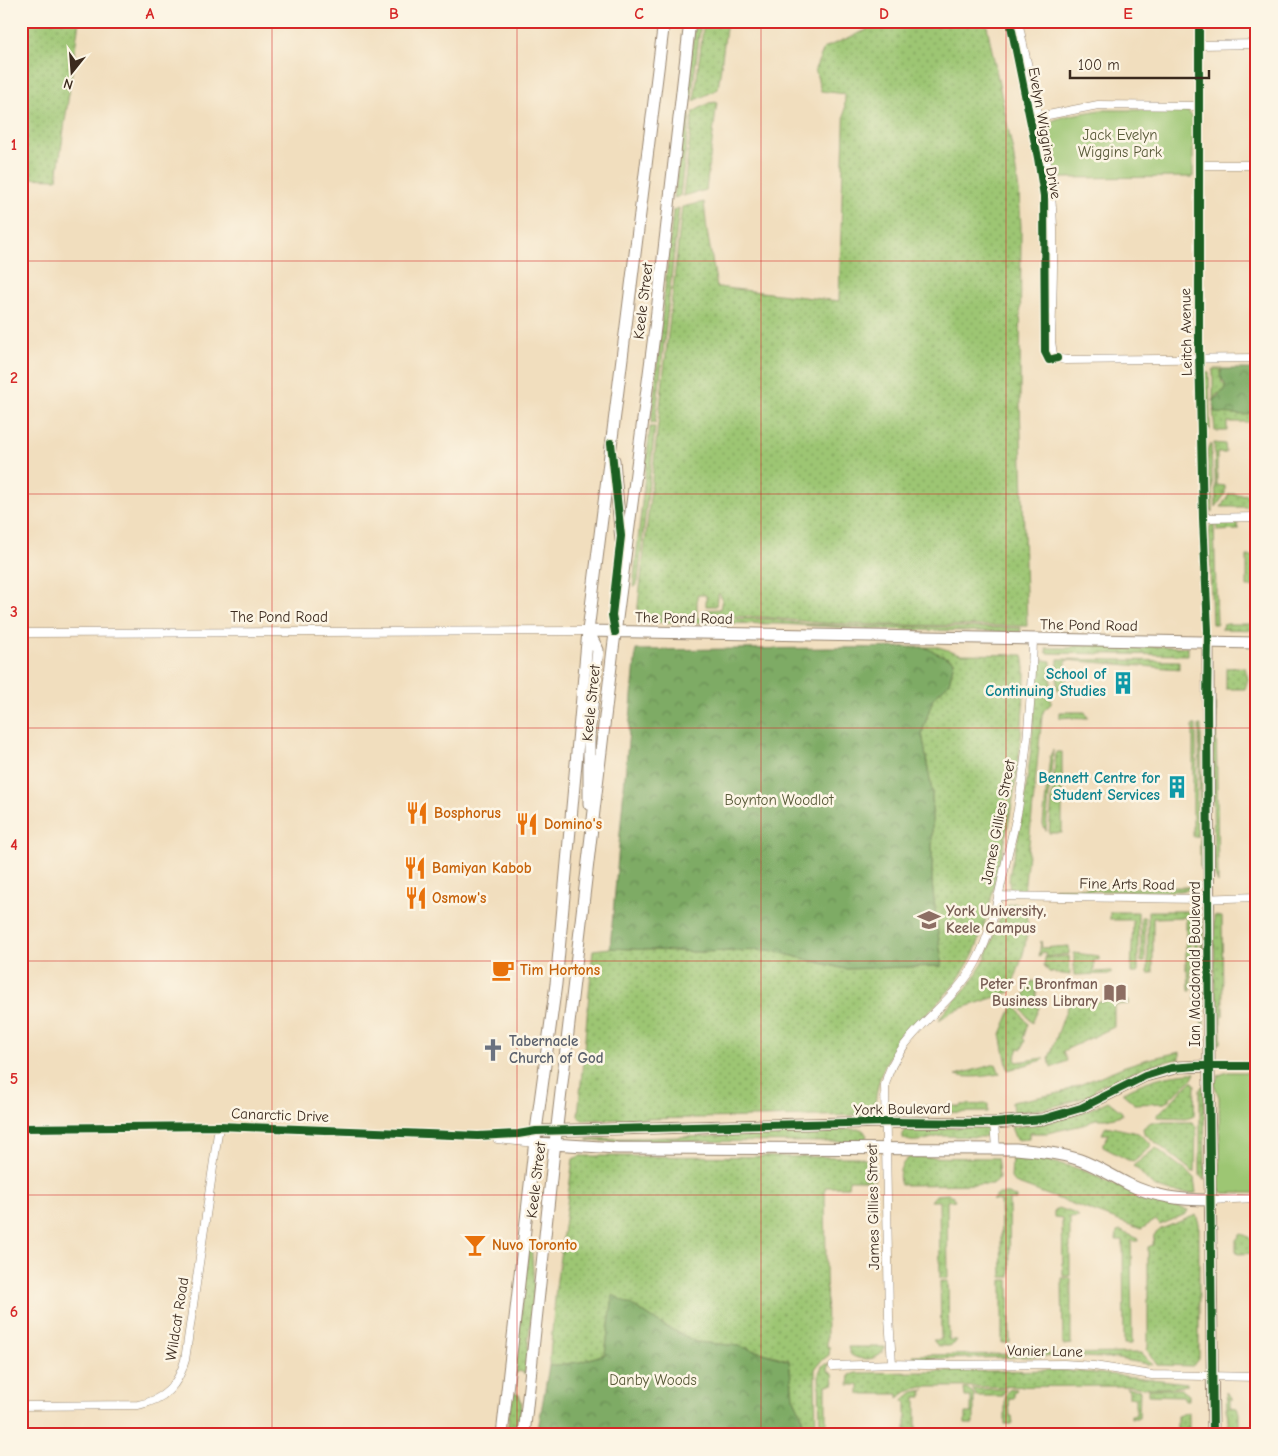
<svg xmlns="http://www.w3.org/2000/svg" width="1278" height="1456" viewBox="0 0 1278 1456" font-family="'Comic Neue',sans-serif">
  <style>
    .grass { fill: url(#grass-dots); stroke: #6c7848 }
    .forest { fill: url(#forest-crowns); stroke: #5c6a42 }
    .park { fill: #9dc673; stroke: #6c7848 }
    .lines { fill: none; stroke-linecap: round; stroke-linejoin: round }
    .street-casing { stroke: #96846e; stroke-width: 9 }
    .secondary-casing { stroke: #96846e; stroke-width: 13 }
    .street { stroke: #fff; stroke-width: 8 }
    .secondary { stroke: #fff; stroke-width: 11 }
    .cycleway-casing { stroke: #fcf5e5; stroke-width: 11 }
    .cycleway { stroke: #1b5e20; stroke-width: 8 }
    .grid { fill: none; stroke: #d62828; stroke-width: 1; stroke-opacity: 0.55 }
    .labels { text-anchor: middle; dominant-baseline: central; stroke-width: 5; stroke-linejoin: round; paint-order: stroke }
    .street-label { font-size: 15px; fill: #3b2a1e; stroke: #fcf5e5 }
    .park-label { font-size: 15px; fill: #585938; stroke: #fcf5e5 }
    .culture-label { font-size: 15px; font-weight: bold; fill: #0d838f; stroke: #fcf5e5; text-anchor: end }
    .food-label { font-size: 15px; font-weight: bold; fill: #c56008; stroke: #fcf5e5; text-anchor: start }
    .education-label { font-size: 15px; font-weight: bold; fill: #785e54; stroke: #fcf5e5; text-anchor: start }
    .worship-label { font-size: 15px; font-weight: bold; fill: #5b616d; stroke: #fcf5e5; text-anchor: start }
    .neatline { fill: none; stroke: #d62828; stroke-width: 2 }
    .grid-label { font-size: 16px; text-anchor: middle; font-weight: bold; fill: #d62828 }
  </style>
  <defs>
    <pattern id="grass-dots" width="8" height="8" patternUnits="userSpaceOnUse" patternTransform="scale(1.25)"><rect width="8" height="8" fill="#9dc673"/><path d="M2 2h.1M6 6h.1" fill="none" stroke="#81a15e" stroke-width="1.8" stroke-linecap="round"/></pattern>
    <pattern id="forest-crowns" width="20" height="18" patternUnits="userSpaceOnUse" patternTransform="scale(1.25)"><rect width="20" height="18" fill="#7eab65"/><path d="M2 6a3 3 0 1 1 6 0M12 15a3 3 0 1 1 6 0" fill="none" stroke="#688b53"/></pattern>
  </defs>
  <rect width="100%" height="100%" fill="#fcf5e5"/>
  <filter id="ink" filterUnits="userSpaceOnUse"><feTurbulence type="fractalNoise" baseFrequency=".02" numOctaves="2"/><feDisplacementMap in="SourceGraphic" scale="10" xChannelSelector="R" yChannelSelector="G"/><feConvolveMatrix kernelMatrix="1 2 1 2 8 2 1 2 1" color-interpolation-filters="sRGB"/></filter>
  <filter id="wash" filterUnits="userSpaceOnUse"><feTurbulence type="fractalNoise" baseFrequency=".0096" numOctaves="4" result="noise"/><feDisplacementMap in="SourceGraphic" scale="20" xChannelSelector="R" yChannelSelector="G"/><feGaussianBlur stdDeviation="1.12" result="paint"/><feColorMatrix in="noise" values="0 0 0 0 0 0 0 0 0 0 0 0 0 0 0 0 0 1.4 0 .05"/><feComposite in="paint" operator="in"/></filter>
  <g filter="url(#wash)">
    <rect width="100%" height="100%" fill="#f1debe"/>
    <path class="grass" d="M21,21H79L57,179L21,178Z
      M695,21H701L691,102L685,105Z
      M704,21H727L718,89L694,101Z
      M866,21H986L1013,152L1019,191L1021,227L1020,403L1027,626L879,625L821,623L763,617L704,616L705,610L720,609L722,599L719,593L717,598L716,606H706V595H697V616L637,615L682,207L704,202L707,231L717,287L839,301L845,94L821,91L815,69L824,48L867,30Z
      M717,102L706,190L683,196L693,112L709,103Z
      M690,114L680,196L674,198L684,117Z
      M679,208L655,424L651,423L673,210Z
      M1213,369H1222L1220,372L1222,383L1226,386L1225,390L1216,395L1213,401Z
      M1204,372H1209L1210,430L1206,425Z
      M1213,409L1216,413H1232L1239,415L1257,410V422H1227V431H1215Z
      M650,427H655L638,582L637,581L635,587H633Z
      M1214,443L1225,444L1226,453H1217V485L1225,486V494L1216,507Z
      M1211,444L1213,512L1208,508L1207,449Z
      M1229,494L1257,495V507H1221Z
      M1214,523L1217,624H1212L1209,531L1210,526Z
      M1217,523H1238V530L1217,531Z
      M1247,556H1257V564H1253V587H1247Z
      M638,617L770,619L807,624L852,626L1021,628L1020,632L867,629L781,624L648,622L638,619Z
      M1227,624H1257V630L1221,629L1223,625Z
      M1078,644L1188,647V655L1047,653L1046,648H1070Z
      M924,647H938L961,654L1023,655C1027,672 1024,691 1023,708C1020,769 1009,828 994,887C987,915 981,944 965,969C933,1021 878,1036 875,1108H872V1115L582,1120L578,1116L593,950L610,948L698,952L769,950L845,969L942,966L932,883V792L922,733L933,698L949,683L954,661Z
      M1037,659L1051,661V704L1044,710L1042,716L1025,883L1023,890L1019,892L1011,890C1005,882 1016,849 1018,838C1029,778 1035,719 1037,659Z
      M1058,659L1179,661V669L1066,660V690L1057,689Z
      M1245,667L1248,679L1245,689H1226V668Z
      M1212,704H1216L1218,883L1214,873Z
      M1060,712H1085L1088,718H1072L1071,717L1060,718Z
      M1193,725H1196L1197,837H1193Z
      M1199,725H1201L1202,868H1200Z
      M1053,750L1046,831L1043,824L1050,756Z
      M1056,752H1062V833H1049Z
      M1191,887V889L1179,891H1054V888Z
      M1015,903L1021,904L1027,908C1030,942 1021,961 1010,992L951,1012L939,1020C945,1008 960,996 969,985C986,963 995,935 1002,909L1009,904Z
      M1148,911H1188L1189,917L1191,918V937L1186,938V917L1153,918V973H1148Z
      M1110,912H1138V973H1131L1133,920H1110Z
      M1201,915L1203,922L1204,1044H1202Z
      M1194,916H1197L1198,1001H1195Z
      M1214,916L1222,917L1223,1016H1221V1043L1215,1044Z
      M1141,917H1145V962H1141Z
      M1041,941L1042,948L1069,946V954L1045,957L1046,953L1042,952L1040,957H1039Z
      M1186,941H1191V991H1189L1188,971L1186,970Z
      M1074,953L1099,956V960H1094V972L1111,971V974L1074,975Z
      M1069,956L1070,975L1049,972L1044,965L1045,958Z
      M1031,981L1041,982L1036,993L1039,1008L1032,1023L1020,1006Z
      M1129,1001V1004L1114,1005V1027L1063,1051L1067,1061L1051,1068L1049,1058L1069,1002Z
      M1014,1003L1028,1024L1023,1039L1025,1040L1022,1049L1019,1048L1015,1059L1017,1062L1043,1058V1060L1008,1070L1001,1034Z
      M1180,1052V1059C1154,1063 1131,1071 1108,1085L1105,1083L1095,1089L1094,1093C1067,1105 1042,1110 1013,1112L1012,1102L1060,1093L1125,1066L1148,1059Z
      M996,1064L1000,1074C986,1076 969,1079 956,1075Z
      M1191,1073H1195L1192,1079L1165,1103L1135,1104L1122,1093C1144,1081 1166,1074 1191,1073Z
      M1191,1082H1193L1195,1085L1194,1116L1189,1118L1157,1117V1115Z
      M1202,1086H1204L1205,1180L1200,1176V1090Z
      M1108,1101L1122,1112V1115L1106,1119H1095L1087,1124L1047,1133H1029V1139L1016,1140L1011,1127C1047,1123 1075,1118 1108,1101Z
      M988,1104V1112L906,1113V1106H960L961,1105Z
      M1151,1122H1193L1196,1127L1195,1172H1193L1144,1133L1143,1128Z
      M1106,1126L1138,1133L1151,1144V1146L1135,1161L1128,1160L1103,1147V1144L1109,1134H1102Z
      M983,1127L988,1130L987,1135L984,1137C970,1137 957,1136 943,1136C931,1137 914,1146 903,1138V1134L907,1129Z
      M861,1129L864,1131L867,1136L864,1141L861,1142L588,1141V1139L719,1136L789,1131Z
      M1156,1148L1194,1177L1196,1193C1182,1194 1160,1192 1150,1183C1143,1177 1140,1170 1133,1166Z
      M580,1156L858,1157C872,1160 873,1167 875,1180H849L848,1187H825L827,1341V1347H830L829,1355L821,1361L815,1369L816,1435H803L802,1416L793,1397L789,1360L739,1346L697,1342L661,1324L637,1308L613,1296L605,1354L580,1362L549,1366L556,1287L572,1166L573,1159Z
      M910,1157L997,1158L998,1164L999,1179L993,1184L901,1185C897,1175 900,1163 910,1157Z
      M1012,1158L1038,1159L1070,1166L1087,1172L1142,1198L1188,1210L1186,1214L1160,1225L1156,1220L1141,1229L1015,1183L1011,1178Z
      M948,1194L953,1196L955,1200L947,1201L948,1278H940L939,1201H931L936,1195Z
      M999,1194H1009L1016,1198V1200H1009L1010,1277H1002L1000,1201L992,1200Z
      M1059,1208L1076,1214L1079,1217L1070,1218V1276H1063L1062,1218L1054,1217V1212Z
      M1196,1215L1199,1223V1359L1196,1363L1192,1366L1157,1365L1147,1350L1148,1347V1247L1153,1245L1154,1235L1161,1229Z
      M1121,1231L1139,1239L1138,1241H1131L1132,1344H1124L1123,1240H1116L1117,1232Z
      M1241,1234L1247,1236L1257,1244V1253L1239,1254L1236,1251V1240Z
      M529,1242H531L534,1287L525,1374L520,1371L514,1374Z
      M1062,1278H1071V1344L1063,1345Z
      M1002,1280H1009L1010,1343H1002Z
      M940,1281H948L949,1340H957L954,1344L949,1346H938L933,1340H941Z
      M848,1347H885C881,1361 860,1362 850,1354Z
      M1142,1353L1153,1365L1119,1359L1068,1356L924,1359L914,1357L913,1355Z
      M826,1364H829L828,1371L833,1374L834,1384L826,1385V1435H820L819,1373L822,1366Z
      M1059,1370L1116,1375L1187,1383V1385C1172,1389 1145,1389 1130,1386L923,1387L910,1390L898,1398V1394H859V1385H849L850,1375L856,1373Z
      M1126,1388L1140,1390L1139,1418H1131V1415H1136V1398L1129,1397V1391Z
      M964,1389H968L974,1394V1424H965V1413H971V1397H965Z
      M972,1389H1006L1002,1396H976V1393Z
      M1010,1389H1017L1014,1393V1398H1009L1010,1416H1012L1013,1424H1005V1394Z
      M1148,1389H1181L1189,1395V1400H1185L1183,1396L1148,1395Z
      M925,1390L922,1392V1397H916V1435H906V1401H902L913,1392Z
      M1226,1392L1233,1399H1230V1407L1237,1408L1239,1413V1435H1229Z
      M515,1393L519,1395L522,1402L518,1435H507L511,1398Z
      M1189,1412V1435H1177V1416Z"/>
    <path class="forest" d="M1222,369H1257V410L1246,415L1216,413C1209,402 1216,396 1225,390L1226,386L1220,376Z
      M924,647L954,661L949,683L933,698L922,733L932,792V883L942,966L845,969L769,950L698,952L610,948L636,650Z
      M613,1295L637,1308L661,1324L697,1342L739,1346L789,1361L793,1397L802,1416L803,1435H537L549,1366L580,1362L605,1354Z"/>
    <path class="park" d="M1100,110H1180L1189,112L1193,121V177L1055,178L1047,131L1048,124C1058,115 1086,113 1100,110Z
      M1228,1072H1257V1193H1224L1217,1189L1215,1180L1220,1169L1219,1097L1214,1084L1219,1075Z"/>
  </g>
  <g filter="url(#ink)">
    <g class="lines">
      <defs>
        <path id="street" d="M1018,21C1032,89 1051,158 1053,227C1054,265 1052,303 1051,341L1053,355L1057,358L1065,360L1257,358
          M1199,21V349L1208,642
          M1200,45L1257,44
          M1038,117L1098,105L1199,106
          M1199,165H1257
          M1203,518L1257,517
          M21,633L588,631
          M998,896L1199,899L1257,897
          M1209,1066H1257
          M994,1123L996,1148
          M21,1128L219,1126L478,1136L518,1134L536,1131
          M497,1139L536,1143
          M1210,1200L1257,1198
          M892,1364L889,1317L885,1085C896,1034 952,1007 976,962C991,934 997,902 1004,871C1008,851 1014,830 1018,809C1027,753 1032,696 1033,639
          M833,1366L892,1364L925,1365L1064,1364L1094,1366L1152,1375L1257,1377
          M21,1406L138,1405C164,1400 178,1386 185,1360L219,1126"/>
        <path id="secondary" d="M614,460L621,541
          M588,631L1257,643
          M588,631L598,650L589,735V804
          M1208,642L1209,1078L1213,1435
          M536,1131L885,1122L994,1123L1043,1119L1081,1108L1145,1076L1179,1067L1209,1066
          M536,1143L617,1148L1016,1149C1038,1151 1059,1153 1080,1160C1097,1166 1112,1176 1128,1184C1154,1197 1181,1200 1210,1200
          M502,1435L536,1131L556,984L588,631L664,21
          M524,1435L553,1160L613,649L656,320L690,21"/>
      </defs>
      <use href="#street" class="street-casing"/>
      <use href="#secondary" class="secondary-casing"/>
      <use href="#street" class="street"/>
      <use href="#secondary" class="secondary"/>
      <defs>
        <path id="cycleway" d="M1010,21L1038,158L1044,196L1045,352L1049,360L1057,358
          M1199,21V349L1203,518L1208,630L1207,705L1209,1078L1213,1435
          M611,443L621,536L612,615L615,632
          M21,1128L219,1126L478,1136L518,1134L536,1131L885,1122L994,1123L1043,1119L1081,1108L1145,1076L1171,1068L1197,1066H1257"/>
      </defs>
      <use href="#cycleway" class="cycleway-casing"/>
      <use href="#cycleway" class="cycleway"/>
    </g>
  </g>
  <path class="grid" d="M272,21V1435M517,21V1435M761,21V1435M1006,21V1435M21,261H1257M21,494H1257M21,728H1257M21,961H1257M21,1195H1257"/>
  <defs>
    <symbol id="building-bare" viewBox="-9 -9 18 18"><path d="M-4-6H4V6H1V3H-1V6H-4ZM-2.5-4.3h1.7v1.8h-1.7ZM.8-4.3h1.7v1.8H.8ZM-2.5-1h1.7V.8h-1.7ZM.8-1h1.7V.8H.8Z" fill="#0f9aa8" stroke="#fcf5e5" stroke-width="2.5" paint-order="stroke"/></symbol>
    <symbol id="restaurant-bare" viewBox="-9 -9 18 18"><path d="M-5-6h1v4h1v-4h1v4h1v-4h1v5L-1.5 .5V6h-2V.5L-5-1ZM5-6V6H3V1.5H1.5Q1.5-4 5-6Z" fill="#e8710a" stroke="#fcf5e5" stroke-width="2.5" paint-order="stroke"/></symbol>
    <symbol id="university-bare" viewBox="-9 -9 18 18"><path d="M0-5L7-2L0 1L-7-2ZM-4 1L0 2.5L4 1V4Q0 6-4 4Z" fill="#8d6e63" stroke="#fcf5e5" stroke-width="2.5" paint-order="stroke"/></symbol>
    <symbol id="cafe-bare" viewBox="-9 -9 18 18"><path d="M-5.5-4.5H6V0H3Q3 3.5 0 3.5H-2.5Q-5.5 3.5-5.5 0ZM3-3.2v2h1.7v-2ZM-6 4.5H4V6H-6Z" fill="#e8710a" stroke="#fcf5e5" stroke-width="2.5" paint-order="stroke"/></symbol>
    <symbol id="library-bare" viewBox="-9 -9 18 18"><path d="M-6-4Q-3-5.5-.7-3.5V5Q-3 3-6 4ZM6-4Q3-5.5 .7-3.5V5Q3 3 6 4Z" fill="#8d6e63" stroke="#fcf5e5" stroke-width="2.5" paint-order="stroke"/></symbol>
    <symbol id="church-bare" viewBox="-9 -9 18 18"><path d="M-1.2-6h2.4v3.5h3.3v2.4h-3.3V6h-2.4V-.1h-3.3v-2.4h3.3Z" fill="#6b7280" stroke="#fcf5e5" stroke-width="2.5" paint-order="stroke"/></symbol>
    <symbol id="bar-bare" viewBox="-9 -9 18 18"><path d="M-6-5H6L.8 .8V4.5H3.5V6h-7V4.5H-.8V.8Z" fill="#e8710a" stroke="#fcf5e5" stroke-width="2.5" paint-order="stroke"/></symbol>
  </defs>
  <g fill-rule="evenodd">
    <use href="#building-bare" x="1107" y="667" width="32" height="32"/>
    <use href="#building-bare" x="1161" y="771" width="32" height="32"/>
    <use href="#restaurant-bare" x="401" y="797" width="32" height="32"/>
    <use href="#restaurant-bare" x="511" y="808" width="32" height="32"/>
    <use href="#restaurant-bare" x="399" y="852" width="32" height="32"/>
    <use href="#restaurant-bare" x="400" y="882" width="32" height="32"/>
    <use href="#university-bare" x="913" y="904" width="32" height="32"/>
    <use href="#cafe-bare" x="487" y="954" width="32" height="32"/>
    <use href="#library-bare" x="1099" y="977" width="32" height="32"/>
    <use href="#church-bare" x="477" y="1034" width="32" height="32"/>
    <use href="#bar-bare" x="459" y="1229" width="32" height="32"/>
  </g>
  <g class="labels">
    <g class="street-label">
      <text transform="translate(1045 133) rotate(80)">Evelyn Wiggins Drive</text>
      <text transform="translate(643 301) rotate(-83)">Keele Street</text>
      <text transform="translate(1186 332) rotate(-91)">Leitch Avenue</text>
      <text x="279" y="617">The Pond Road</text>
      <text transform="translate(684 618) rotate(1)">The Pond Road</text>
      <text transform="translate(1089 625) rotate(1)">The Pond Road</text>
      <text transform="translate(591 703) rotate(-84)">Keele Street</text>
      <text transform="translate(998 822) rotate(-79)">James Gillies Street</text>
      <text transform="translate(1127 884) rotate(1)">Fine Arts Road</text>
      <text transform="translate(1195 964) rotate(-90)">Ian Macdonald Boulevard</text>
      <text transform="translate(902 1109) rotate(-1)">York Boulevard</text>
      <text transform="translate(280 1115) rotate(2)">Canarctic Drive</text>
      <text transform="translate(536 1180) rotate(-83)">Keele Street</text>
      <text transform="translate(873 1207) rotate(-91)">James Gillies Street</text>
      <text transform="translate(177 1319) rotate(-81)">Wildcat Road</text>
      <text transform="translate(1045 1351) rotate(1)">Vanier Lane</text>
    </g>
    <g class="park-label">
      <text x="1120" y="135">Jack Evelyn<tspan x="1120" dy="17">Wiggins Park</tspan></text>
      <text x="779" y="800">Boynton Woodlot</text>
      <text x="653" y="1380">Danby Woods</text>
    </g>
    <g class="culture-label">
      <text x="1106" y="674">School of<tspan x="1106" dy="17">Continuing Studies</tspan></text>
      <text x="1160" y="778">Bennett Centre for<tspan x="1160" dy="17">Student Services</tspan></text>
    </g>
    <g class="food-label">
      <text x="434" y="813">Bosphorus</text>
      <text x="544" y="824">Domino's</text>
      <text x="432" y="868">Bamiyan Kabob</text>
      <text x="432" y="898">Osmow's</text>
      <text x="520" y="970">Tim Hortons</text>
      <text x="492" y="1245">Nuvo Toronto</text>
    </g>
    <g class="education-label">
      <text x="946" y="911">York University,<tspan x="946" dy="17">Keele Campus</tspan></text>
      <text x="1098" y="984" text-anchor="end">Peter F. Bronfman<tspan x="1098" dy="17">Business Library</tspan></text>
    </g>
    <g class="worship-label">
      <text x="509" y="1041">Tabernacle<tspan x="509" dy="17">Church of God</tspan></text>
    </g>
  </g>
  <rect width="1278" height="1456" fill="none" stroke="#fcf5e5" stroke-width="55"/>
  <g transform="translate(72 72) rotate(197)" stroke="#fcf5e5" stroke-width="4" paint-order="stroke">
  <path d="M0-4L9 19L0 12L-9 19Z" fill="#3b2a1e"/>
  <text y="-8" font-size="14" font-weight="bold" text-anchor="middle" fill="#3b2a1e">N</text>
  </g>
  <path d="M1070 70v8h139v-8" fill="none" stroke="#3b2a1e" stroke-width="2.5"/>
  <text x="1078" y="70" font-size="15" fill="#3b2a1e" stroke="#fcf5e5" stroke-width="4" paint-order="stroke">100 m</text>
  <rect x="28" y="28" width="1222" height="1400" class="neatline"/>
  <g class="grid-label">
    <text x="150" y="19">A</text>
    <text x="394" y="19">B</text>
    <text x="639" y="19">C</text>
    <text x="884" y="19">D</text>
    <text x="1128" y="19">E</text>
    <text x="14" y="150">1</text>
    <text x="14" y="383">2</text>
    <text x="14" y="617">3</text>
    <text x="14" y="850">4</text>
    <text x="14" y="1084">5</text>
    <text x="14" y="1317">6</text>
  </g>
</svg>
